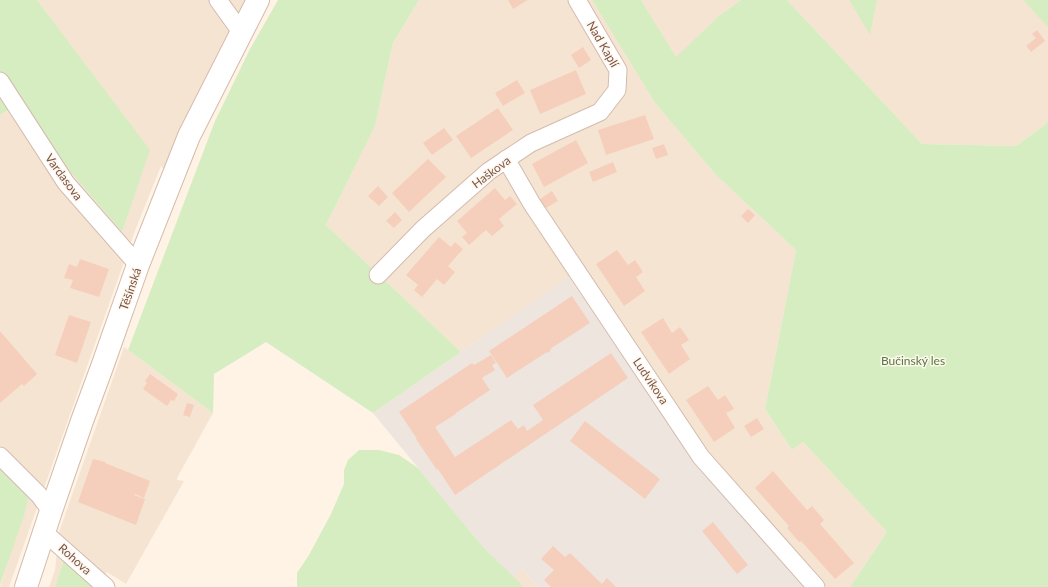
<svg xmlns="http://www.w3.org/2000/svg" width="1048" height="587" viewBox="0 0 1048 587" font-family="Lato,sans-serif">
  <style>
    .residential { fill: #f6e4d3 }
    .industrial { fill: #eee5df }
    .green { fill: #d6edc2 }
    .building { fill: #f5cfbb }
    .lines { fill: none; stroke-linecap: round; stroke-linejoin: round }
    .street-casing { stroke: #d3bbad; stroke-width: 19 }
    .secondary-casing { stroke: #d6bbaa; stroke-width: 24 }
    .street { stroke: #fff; stroke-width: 17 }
    .secondary { stroke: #fff; stroke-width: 22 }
    .labels { text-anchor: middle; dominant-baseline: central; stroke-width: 3; stroke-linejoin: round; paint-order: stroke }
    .street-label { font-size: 12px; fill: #795648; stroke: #fff7ed }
    .park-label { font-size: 12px; fill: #527a3c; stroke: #fff7ed }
  </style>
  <rect width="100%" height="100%" fill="#fef3e5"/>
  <path class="residential" d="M37,0H258L172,179L161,166L136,228L9,587H0L29,495L0,468V115L20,104L78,180L122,232L149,150Z
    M419,0H592L655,103L716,175L796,250L765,409L792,450L803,442L887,532L850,587H826L704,446L584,267L461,352L326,225L375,126L393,43Z
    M641,0H741L720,15L676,58Z
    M787,0H1048V120L1046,124L1016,146L922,144Z
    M124,347L213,413L177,478V480L184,481L126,584L107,572L104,576L116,587H99L62,557L63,563L55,587H49L55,570L59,532Z
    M523,569L538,587H524L513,577Z"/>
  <path class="industrial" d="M569,277L693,460L807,587H538L523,569L513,577L483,547L373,413L461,352Z"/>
  <path class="green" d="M0,0H37L150,150L122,232L35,130L19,104L0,115Z
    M278,0H419L393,43L375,126L326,225L461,352L373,413L266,342L214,374L213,413L128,350L215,121L250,49Z
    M592,0H641L676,57L720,15L741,0H787L922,144L1016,146L1046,124L1048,120V587H850L887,532L803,442L792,450L765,409L796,250L716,175L655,103Z
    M849,0H877L870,35Z
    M1025,0H1048V27L1024,1Z
    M359,450H379L399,455L418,468L483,547L524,587H297V573L309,555L331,514L344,484V470L348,460Z
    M0,468L29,495L24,516L0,585Z
    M62,556L99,587H55L63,563Z"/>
  <path class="building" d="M508,0H528L513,9Z
    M1037,30L1045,41L1031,52L1026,46L1036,38L1032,34Z
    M583,47L591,60L579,68L571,55Z
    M576,70L586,94L540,114L530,90Z
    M517,80L525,93L503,106L495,93Z
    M498,108L513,130L471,158L456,136Z
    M645,115L654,139L606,155L598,130Z
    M444,128L453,140L432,155L423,143Z
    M576,140L588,163L544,187L532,164Z
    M664,144L668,155L656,159L652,148Z
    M428,159L446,177L409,212L392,193Z
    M613,162L617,172L593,182L589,172Z
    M378,186L388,197L379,206L368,196Z
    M495,188L505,200L510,196L517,204L499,219L504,226L492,236L486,230L469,245L462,237L467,233L457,221Z
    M552,191L558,201L546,208L540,199Z
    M748,209L755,215L748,223L741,216Z
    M395,212L402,220L394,228L386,221Z
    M439,237L451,247L455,242L463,249L448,266L455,272L444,285L437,279L422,297L414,290L418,285L406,275Z
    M617,250L628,265L635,260L643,272L636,277L645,291L624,306L596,264Z
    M80,259L109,269L99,297L70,288L73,280L64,278L69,264L77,267Z
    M572,296L590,323L550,349L551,350L548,353L547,352L507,378L489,351Z
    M69,315L91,322L77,363L55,355Z
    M663,318L672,333L680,327L689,340L681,345L690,359L669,374L641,332Z
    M0,331L37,374L24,386L22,384L0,403Z
    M611,353L628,378L455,495L438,469L437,470L416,439H417L399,412L472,363L474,365L491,355L496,363L492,365L495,370L482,378L490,390L456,413V414L435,427L455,457L511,420L518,429L524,425L527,431L543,420L533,405Z
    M150,374L178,394L174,401L171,400L167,406L143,389L147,383L145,381Z
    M708,386L718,400L725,395L734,409L726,413L735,428L714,442L686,400Z
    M187,403L194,405L190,417L183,415Z
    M757,418L764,429L751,437L744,426Z
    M585,421L660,479L645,499L570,441Z
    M93,459L105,462V463L150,481L144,498L135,494L134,495L145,499L136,525L78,502Z
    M773,471L807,510L812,506L824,520L820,524L854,563L835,579L801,541L799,542L787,528L789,526L755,488Z
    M713,522L748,565L737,574L702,531Z
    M553,546L565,557L570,553L602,584L607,578L616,587H551L544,580L554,570L541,559Z"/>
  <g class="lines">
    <defs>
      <path id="street" d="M218,0L241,32
        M0,81L66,183L138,265
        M506,159L532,204L701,457L816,587
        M378,275L423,229L489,171L531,143L600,112L617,90L618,70L577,0
        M0,456L39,495L51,511
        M44,532L106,587"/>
      <path id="secondary" d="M26,587L51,511L82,421L102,367L138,265L189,136L258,0"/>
    </defs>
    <use href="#street" class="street-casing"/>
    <use href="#secondary" class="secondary-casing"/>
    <use href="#street" class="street"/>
    <use href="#secondary" class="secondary"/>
  </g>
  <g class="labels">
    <g class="street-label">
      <text transform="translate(603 44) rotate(60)">Nad Kaplí</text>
      <text transform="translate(491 172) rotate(-37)">Haškova</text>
      <text transform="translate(64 177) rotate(54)">Vardasova</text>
      <text transform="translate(130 289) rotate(-71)">Těšínská</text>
      <text transform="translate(651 381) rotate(56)">Ludvíkova</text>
      <text transform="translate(75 559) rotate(42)">Rohova</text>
    </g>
    <g class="park-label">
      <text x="913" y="360">Bučinský les</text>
    </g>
  </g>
</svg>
